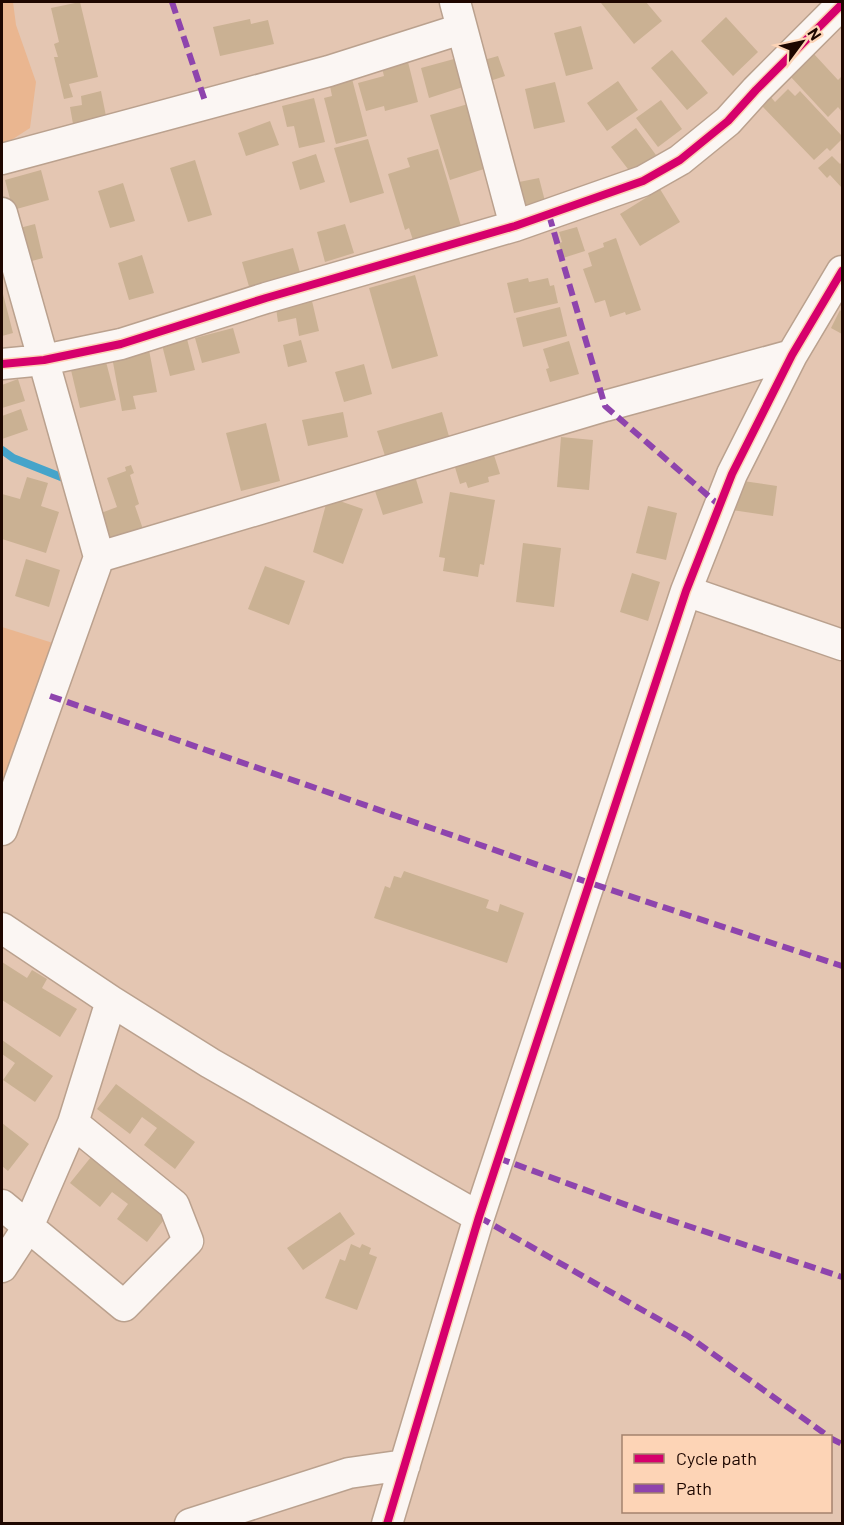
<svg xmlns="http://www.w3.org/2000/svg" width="844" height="1525" viewBox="0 0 844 1525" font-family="Barlow,sans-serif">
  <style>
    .green { fill: #eab690 }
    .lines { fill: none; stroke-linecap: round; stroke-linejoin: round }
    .stream { stroke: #45a4ca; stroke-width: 8 }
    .building { fill: #cab193 }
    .minor-casing { stroke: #baa18e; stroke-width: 33 }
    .minor { stroke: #fbf6f3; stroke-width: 30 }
    .quiet { stroke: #8e44ad; stroke-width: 6; stroke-dasharray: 12 6; stroke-linecap: butt }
    .cycleway-casing { stroke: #fdd4b6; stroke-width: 11 }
    .cycleway { stroke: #d6006c; stroke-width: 8 }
  </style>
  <rect width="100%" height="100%" fill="#e4c6b2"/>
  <path class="green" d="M2,2H13L16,25L36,82L30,128L2,146Z
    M2,627L53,643L8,782L2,780Z"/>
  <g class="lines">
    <path class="stream" d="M2,450L13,458L66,479"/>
  </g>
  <path class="building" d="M80,2L98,77L69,84L73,97L64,99L54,57H58L54,44L59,42L51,8Z
    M603,2H646L662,21L634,44L601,3Z
    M726,17L758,52L733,76L701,41Z
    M250,19L251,24L268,20L274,44L220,56L213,27Z
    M581,26L593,69L566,76L554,33Z
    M672,50L708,93L687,110L651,68Z
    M814,54L838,80L841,77L842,78V112L838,107L828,117L790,76Z
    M498,56L505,76L484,83L477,62Z
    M454,59L463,87L429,98L421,68Z
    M408,62L418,102L385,111L384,106L366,111L358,83L384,76L382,68Z
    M351,75L367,136L336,144L324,98L332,96L329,81Z
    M618,81L638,110L607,131L587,103Z
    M555,82L565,122L534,129L525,89Z
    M788,89L795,96L800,91L842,136V139L830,151L827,148L814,160L761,105L770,96L775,102Z
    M101,91L106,116L73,124L70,107L82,105L81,96Z
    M314,98L325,142L299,148L294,126L287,127L282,106Z
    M661,100L682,129L658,147L636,118Z
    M468,104L487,168L450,180L430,115Z
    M270,121L279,145L246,156L238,133Z
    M636,128L656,155L631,173L611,147Z
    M368,139L384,193L350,203L334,148Z
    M438,149L461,226L413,240L409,228L405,230L388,174L410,167L407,158Z
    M316,154L325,182L300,190L292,162Z
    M832,156L840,164L842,162V188L830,175L827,178L818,168Z
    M195,160L212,215L188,222L170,168Z
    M41,170L49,200L13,210L5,180Z
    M539,178L547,209L522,215L514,183Z
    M123,183L135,221L110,228L98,191Z
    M660,189L680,222L640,246L620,214Z
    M35,224L43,258L17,265L8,231Z
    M345,224L354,253L325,262L317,232Z
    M577,227L585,251L563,258L559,244L562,242L559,232Z
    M616,238L641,310L626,315L625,312L610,317L605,300L595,303L583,269L592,266L588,253L604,247L603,243Z
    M293,248L301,276L250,290L242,262Z
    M142,255L154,293L129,300L118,263Z
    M415,275L438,356L392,369L369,288Z
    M528,278L529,282L548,278L550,286L554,285L558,303L514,313L507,283Z
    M2,290L13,333L2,336Z
    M312,301L319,331L299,336L296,318L278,322L276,308Z
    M560,307L567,336L523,347L516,318Z
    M840,310L842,312V334L831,328Z
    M233,328L240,353L202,363L195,338Z
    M187,339L195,370L170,376L162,345Z
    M301,340L307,362L288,367L283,345Z
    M569,341L579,374L550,382L546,369L549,368L543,349Z
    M149,350L157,392L133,396L136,409L122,411L112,357Z
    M105,358L116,400L80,408L70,366Z
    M364,364L372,394L344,402L335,372Z
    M18,379L25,401L2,408V385Z
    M21,409L28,430L2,439V416Z
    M343,412L348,437L308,446L302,420Z
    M442,412L450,440L386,459L377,431Z
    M266,423L280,481L241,491L226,433Z
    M561,437L593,440L589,490L557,487Z
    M493,452L500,474L488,477L489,482L468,488L466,482L460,484L454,464Z
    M131,465L134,473L130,475L139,504L135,506L145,535L105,549L93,516L117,507L107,478L126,471L125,467Z
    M415,476L423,503L383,515L374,488Z
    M27,477L48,483L41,506L59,512L46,553L2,539V494L20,499Z
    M736,480L777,486L773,516L732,510Z
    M450,492L495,500L484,565L480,564L478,577L443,571L445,558L439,557Z
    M328,497L363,509L343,564L313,552Z
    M648,506L677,513L666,560L636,553Z
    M523,543L561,548L554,607L516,602Z
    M26,559L60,570L49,607L15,596Z
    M265,566L305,581L289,625L248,609Z
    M632,573L660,582L648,621L620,612Z
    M404,871L489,900L486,908L498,912L500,904L524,913L507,963L374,918L385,886L390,888L394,876L401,878Z
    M2,962L27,978L32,970L47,979L42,988L77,1009L60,1037L2,1000Z
    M2,1040L53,1076L35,1102L3,1080L15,1063L2,1054Z
    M116,1084L195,1142L175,1169L144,1145L157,1128L142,1117L130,1134L97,1109Z
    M2,1123L29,1144L8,1171L2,1166Z
    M91,1157L166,1217L147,1242L117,1219L128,1204L112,1192L100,1207L70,1183Z
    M340,1212L355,1234L303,1270L287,1248Z
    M351,1244L360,1248L362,1244L371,1248L369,1254L377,1257L357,1310L325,1298L340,1259L345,1261Z"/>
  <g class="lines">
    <defs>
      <path id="minor" d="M455,2L515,226
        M2,159L329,71L461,29
        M2,213L99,557L2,830
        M2,364L44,360L121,344L266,298L515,226L643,181L680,160L728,121L756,90L842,4
        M99,557L605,406L792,355
        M686,591L842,645
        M2,928L111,1001L210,1063L479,1217
        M2,1205L124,1306L188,1241L174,1205L73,1123
        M2,1267L28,1227L73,1123L111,1001
        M190,1524L349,1473L405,1465
        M387,1524L479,1217L686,591L732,474L792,355L842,271"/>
    </defs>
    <use href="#minor" class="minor-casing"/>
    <use href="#minor" class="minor"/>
    <path class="quiet" d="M172,2L206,104
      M549,215L605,406L720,506
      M50,696L590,883L842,966
      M498,1158L643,1211L842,1277
      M479,1217L688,1336L828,1436
      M830,1438L842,1444"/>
    <defs>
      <path id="cycleway" d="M2,364L44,360L121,344L266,298L515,226L643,181L680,160L728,121L756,90L842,4
        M387,1524L479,1217L686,591L732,474L792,355L842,271"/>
    </defs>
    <use href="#cycleway" class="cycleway-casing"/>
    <use href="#cycleway" class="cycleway"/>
  </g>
  <rect width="844" height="1525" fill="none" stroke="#1e0700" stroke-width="6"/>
  <rect x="622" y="1435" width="210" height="78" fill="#fdd4b6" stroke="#a4826d" stroke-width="1.5"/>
  <rect x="634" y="1454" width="30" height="9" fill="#d6006c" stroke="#a4826d" stroke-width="1.5"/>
  <text x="676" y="1465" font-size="18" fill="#1e0700">Cycle path</text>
  <rect x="634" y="1484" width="30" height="9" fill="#8e44ad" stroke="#a4826d" stroke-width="1.5"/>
  <text x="676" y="1495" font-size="18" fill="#1e0700">Path</text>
  <g transform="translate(802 42) rotate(57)" stroke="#fdd4b6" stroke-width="4.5" paint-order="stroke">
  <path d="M0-4.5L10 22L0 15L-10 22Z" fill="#1e0700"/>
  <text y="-9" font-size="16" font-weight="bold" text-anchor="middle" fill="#1e0700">N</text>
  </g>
</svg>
